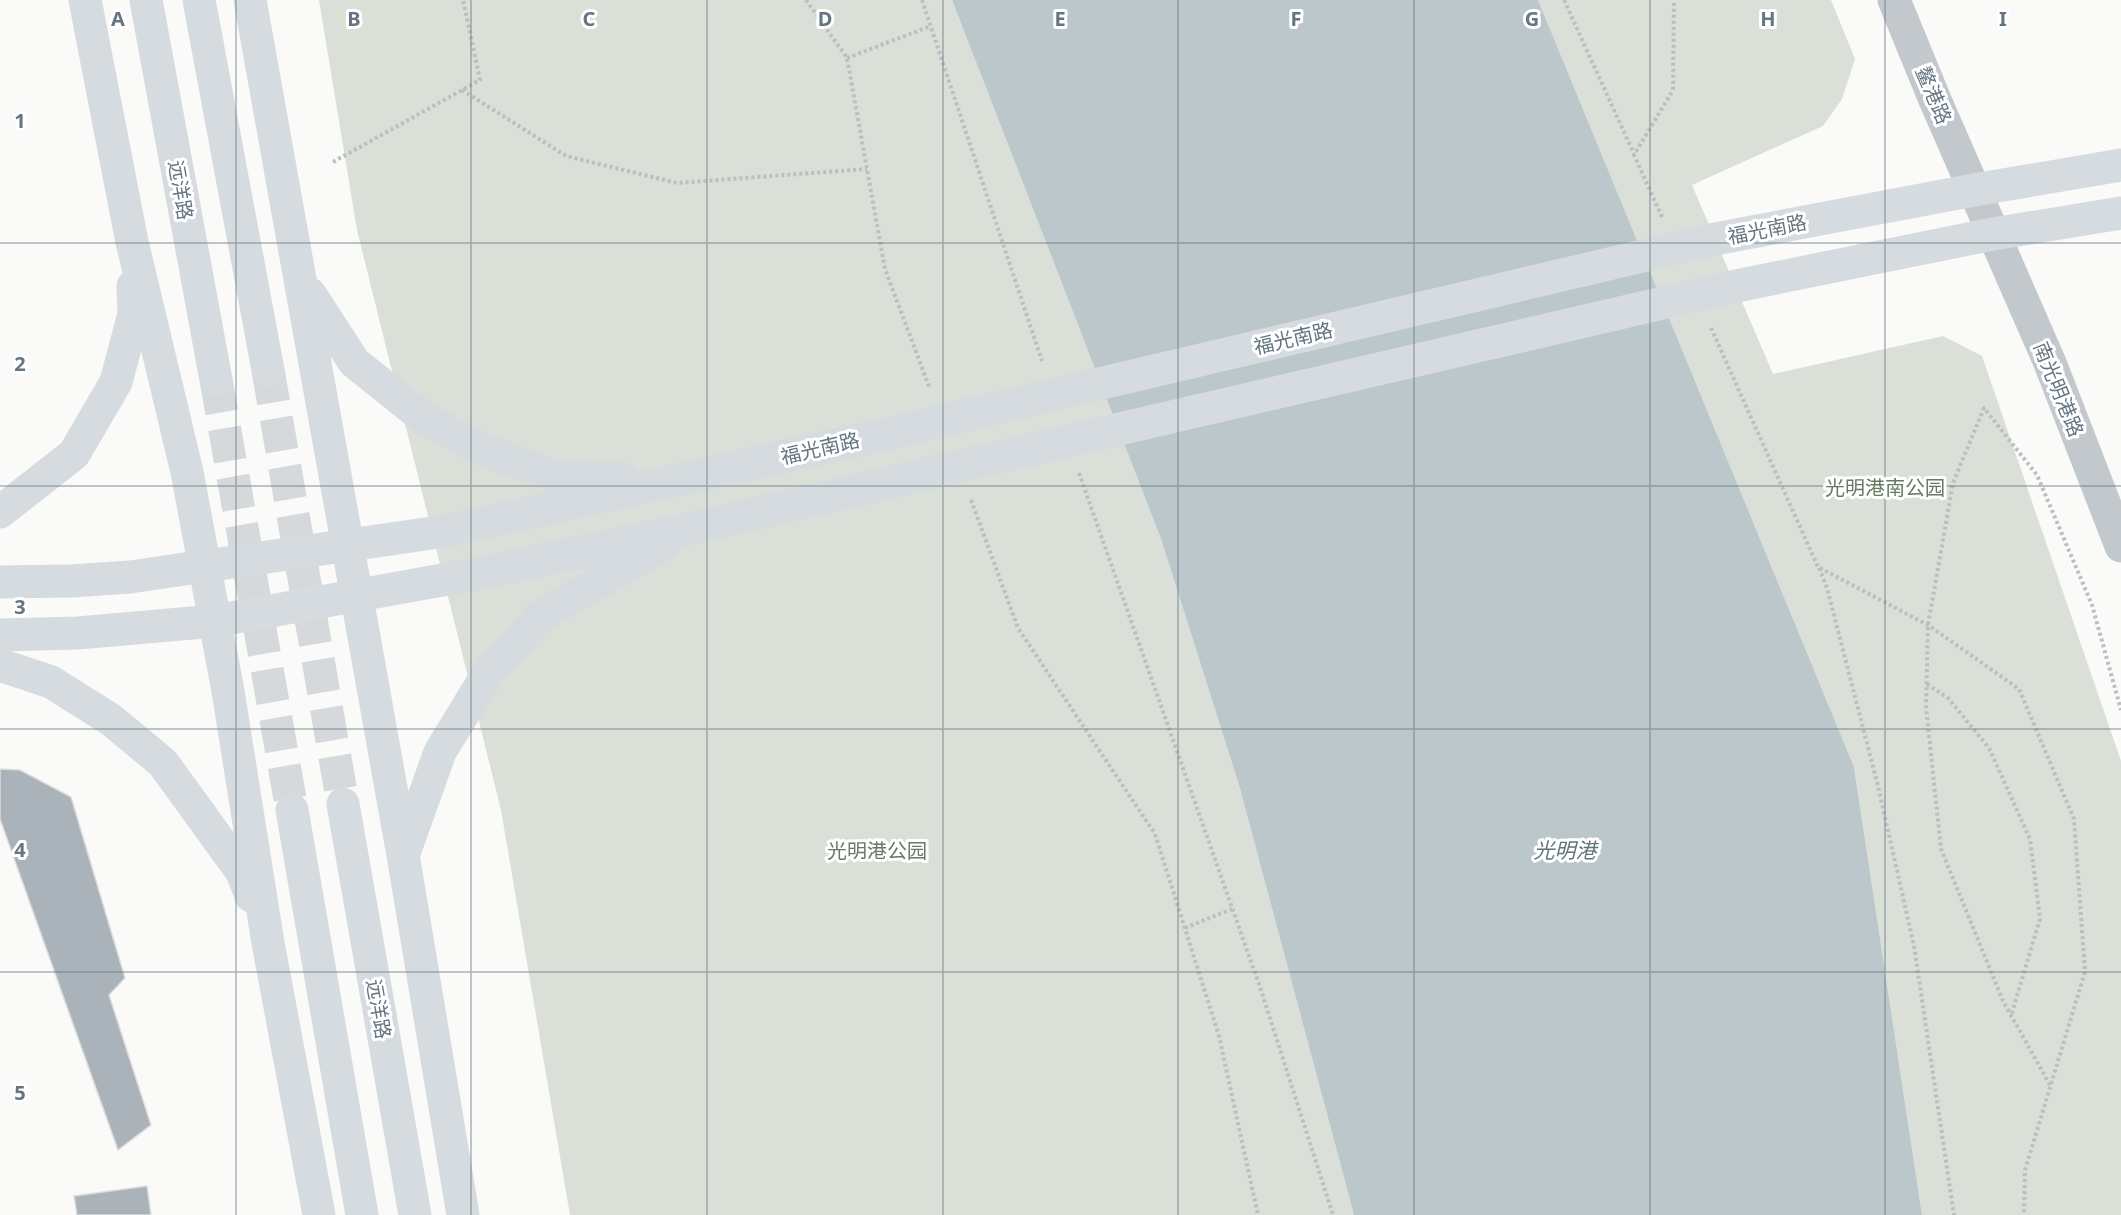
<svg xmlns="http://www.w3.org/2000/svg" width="2121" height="1215" viewBox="0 0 2121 1215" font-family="'Noto Sans','Noto Sans SC',sans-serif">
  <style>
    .green { fill: #dadfd7 }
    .water { fill: #bbc7cb }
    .building { fill: #aab3b9; stroke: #dcdcda; stroke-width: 1.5 }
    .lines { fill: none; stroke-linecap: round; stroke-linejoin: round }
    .highway-tunnel { stroke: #d5d9db; stroke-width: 33; stroke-dasharray: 33 16; stroke-linecap: butt }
    .path { stroke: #bbbfc2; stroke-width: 4; stroke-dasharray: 3 3; stroke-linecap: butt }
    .minor { stroke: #c3c8cc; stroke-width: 33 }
    .major { stroke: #d6dbdf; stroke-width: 33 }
    .highway { stroke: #d6dbdf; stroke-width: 33 }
    .grid { fill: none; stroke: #657683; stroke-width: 1.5; stroke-opacity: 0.55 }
    .labels { text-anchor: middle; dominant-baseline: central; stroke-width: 6; stroke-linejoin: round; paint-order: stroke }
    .street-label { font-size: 20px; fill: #657683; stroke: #fff }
    .park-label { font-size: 20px; fill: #687a64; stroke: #fff }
    .water-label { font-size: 21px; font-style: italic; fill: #60757c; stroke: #fff }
    .grid-label { font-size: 20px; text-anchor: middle; font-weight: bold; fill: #657683; stroke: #fff; stroke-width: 6; stroke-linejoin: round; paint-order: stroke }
  </style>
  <rect width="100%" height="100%" fill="#fafaf8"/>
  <path class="green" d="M319,0H952L1161,539L1239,785L1354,1215H570L501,810L357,230Z
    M1538,0H1831L1855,59L1842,99L1823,126L1692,185L1773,374L1943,336L1982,356L2121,761V1215H1922L1854,767Z"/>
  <path class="water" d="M952,0H1538L1854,767L1922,1215H1354L1239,785L1161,539Z"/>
  <path class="building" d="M0,769L20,770L71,797L125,978L109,995L151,1125L118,1150L0,819Z
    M147,1186L151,1215H77L74,1196Z"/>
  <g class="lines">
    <path class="highway-tunnel" d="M268,370L343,804
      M216,380L292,810"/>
    <path class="path" d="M806,0L847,58L885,269L930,389
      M922,0L1042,361
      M1564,0L1634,154
      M847,58L931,26
      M462,90L566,156L677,183L867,169
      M333,162L480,80L463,0
      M1662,217L1634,155L1673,90L1674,0
      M1711,328L1818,567L1928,625L2019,689L2074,819L2085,972L2025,1170L2024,1215
      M1079,473L1260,987L1333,1215
      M971,500L1018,628L1155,834L1219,1036L1258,1215
      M1819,568L1827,588L1878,786L1914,946L1954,1215
      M1927,684L1948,698L1989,748L2030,839L2040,919L2011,1016
      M1185,928L1232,909
      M2050,1085L2003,1001L1941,849L1926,707L1928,625L1953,483L1984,408L2037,475L2092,605L2121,710"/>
    <path class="minor" d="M1894,0L1935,100L2050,363L2121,546"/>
    <path class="major" d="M85,0L132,242L187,472L228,691L268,943L319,1215
      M250,0L403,855L463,1215
      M310,294L354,362L425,419L486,451L560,478L624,479
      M0,512L74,454L116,382L134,314L133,286
      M0,582L71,581L130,577L446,531L890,433L1715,239L1974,190L2121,165
      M0,635L78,633L215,621L481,573L693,528L1736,286L1993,234L2121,213
      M0,665L51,682L110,719L163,763L242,872L251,896
      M404,853L440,752L487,675L540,616L666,543"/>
    <path class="highway" d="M146,0L216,380
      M199,0L268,370
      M343,804L415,1215
      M292,810L362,1215"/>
  </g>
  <path class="grid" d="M236,0V1215M471,0V1215M707,0V1215M943,0V1215M1178,0V1215M1414,0V1215M1650,0V1215M1885,0V1215M0,243H2121M0,486H2121M0,729H2121M0,972H2121"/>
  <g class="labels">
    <g class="street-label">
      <text transform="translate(1934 95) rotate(67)">鳌港路</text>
      <text transform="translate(181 190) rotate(80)">远洋路</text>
      <text transform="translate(1767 229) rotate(-11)">福光南路</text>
      <text transform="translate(1293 338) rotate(-13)">福光南路</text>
      <text transform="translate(2059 389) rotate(68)">南光明港路</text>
      <text transform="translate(820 448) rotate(-13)">福光南路</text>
      <text transform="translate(379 1009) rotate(80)">远洋路</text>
    </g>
    <g class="park-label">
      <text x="1885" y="487">光明港南公园</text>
      <text x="877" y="850">光明港公园</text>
    </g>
    <g class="water-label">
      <text x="1565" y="850">光明港</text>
    </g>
  </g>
  <g class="grid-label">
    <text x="118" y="26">A</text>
    <text x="354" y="26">B</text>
    <text x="589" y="26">C</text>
    <text x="825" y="26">D</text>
    <text x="1060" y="26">E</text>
    <text x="1296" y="26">F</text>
    <text x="1532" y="26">G</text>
    <text x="1768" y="26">H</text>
    <text x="2003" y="26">I</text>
    <text x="20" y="128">1</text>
    <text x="20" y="371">2</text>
    <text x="20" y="614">3</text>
    <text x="20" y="857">4</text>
    <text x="20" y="1100">5</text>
  </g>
</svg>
